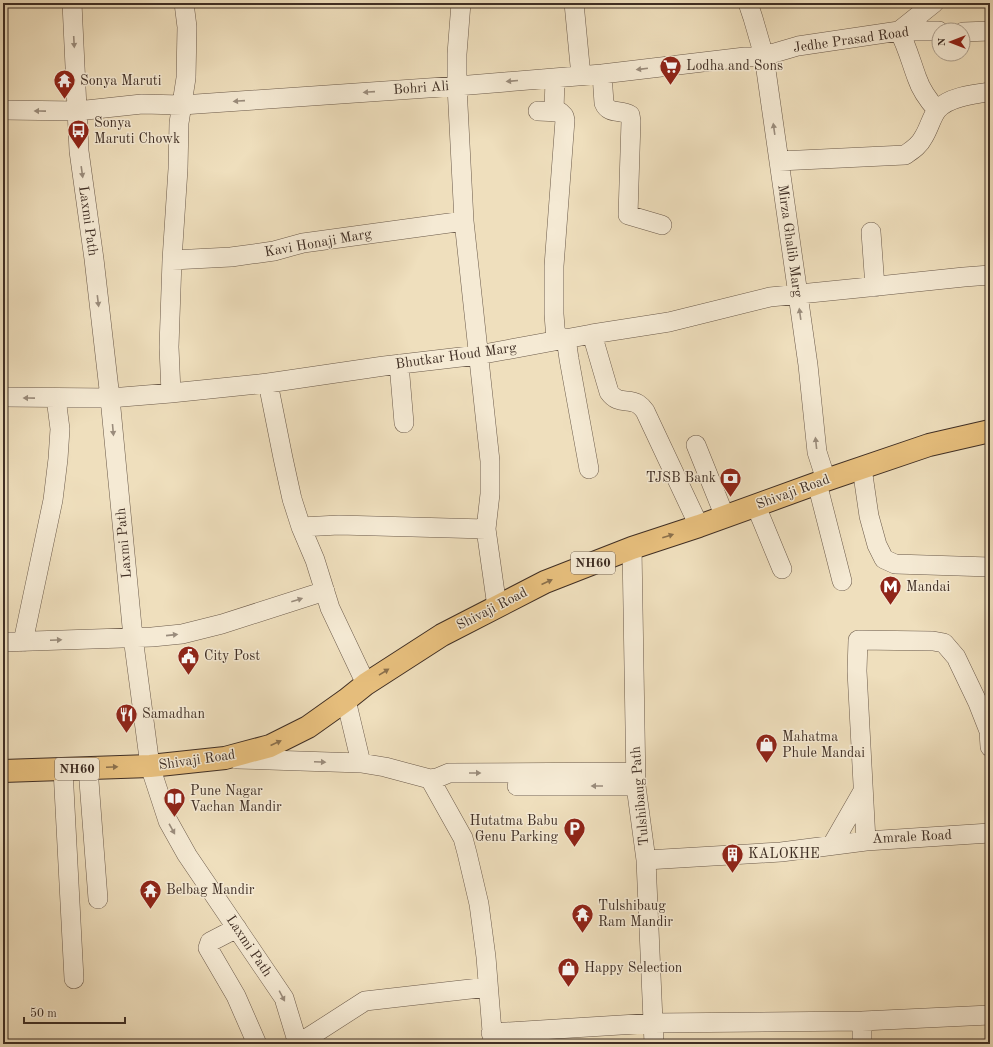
<svg xmlns="http://www.w3.org/2000/svg" width="993" height="1047" viewBox="0 0 993 1047" font-family="'Old Standard TT',serif">
  <style>
    .lines { fill: none; stroke-linecap: round; stroke-linejoin: round }
    .minor-casing { stroke: #6b5a4a; stroke-width: 20 }
    .highway-casing { stroke: #3f2e24; stroke-width: 24 }
    .minor { stroke: #f5ead4; stroke-width: 19 }
    .highway { stroke: #e8c07e; stroke-width: 22 }
    .oneway { fill: #9a8c7c }
    .oneway2 { fill: #8b704c }
    .labels { text-anchor: middle; dominant-baseline: central; stroke-width: 3; stroke-linejoin: round; paint-order: stroke }
    .shield { fill: #f5ead4; stroke: #766659; stroke-width: 1 }
    .shield-label { font-size: 13px; font-weight: bold; fill: #3f2e24 }
    .street-label { font-size: 14px; fill: #3f2e24; stroke: #f5ead4 }
    .poi-label { font-size: 14px; fill: #3f2e24; stroke: #f5ead4; text-anchor: start }
  </style>
  <rect width="100%" height="100%" fill="#efdfbd"/>
  <filter id="stains"><feTurbulence type="fractalNoise" baseFrequency=".005" numOctaves="4"/><feColorMatrix values="0 0 0 0 .2 0 0 0 0 .09 0 0 0 0 .02 0 0 0 .5 -.17"/></filter>
  <radialGradient id="worn" r=".72"><stop offset=".6" stop-color="#630" stop-opacity="0"/><stop offset="1" stop-color="#630" stop-opacity=".3"/></radialGradient>
  <g class="lines">
    <defs>
      <path id="minor" d="M72,3L79,151L94,259L110,398L133,637L150,766L168,821L187,855L284,998L298,1044
        M461,3L457,54V86L464,221L490,461V494L486,529L497,607
        M574,3L581,76
        M748,3L753,18L764,56L808,365L817,452L826,480
        M934,3L899,31C907,46 911,62 917,78C921,90 929,101 937,110
        M963,32L990,31
        M602,74L604,103C609,115 620,109 630,115L631,121L628,215L662,225
        M3,110L77,111L142,104L182,105L457,86L602,74L745,57L764,56L798,46L899,31H939
        M538,111L560,112L564,116L565,120L554,266V314L556,340
        M554,112L555,78
        M779,161L905,155C912,150 919,146 923,138C929,129 931,118 937,110C948,97 974,94 990,92
        M871,232L875,287
        M172,260L231,257L274,251L303,243L464,221
        M592,334L609,392C618,405 628,398 638,404C641,406 643,408 645,411L699,526
        M566,338L569,359L589,469
        M399,364L404,423
        M268,383L283,458L292,499L301,527L315,560L330,608L366,684
        M171,393L169,347L172,260L178,169L179,123L186,78L187,27L184,3
        M3,397L110,398L171,393L268,383L384,366L478,355L592,334L669,322L770,297L859,288L964,277L990,275
        M696,445L725,517
        M862,468L869,516L877,545L884,559L895,564L990,567
        M817,483L842,581
        M756,506L782,569
        M301,527L339,525L486,529
        M632,548L636,786L646,860L654,1044
        M3,642L152,637L182,634L222,624L325,591
        M23,642L53,500L58,459L60,429L56,398
        M346,700L361,763
        M990,747L989,731L978,703L956,657L944,643L933,641L858,640L857,671L866,841L990,833
        M237,759L361,763L385,767L430,779L437,778L449,773L636,772
        M88,768L98,899
        M63,769L74,979
        M430,779L463,838L467,853L479,904L486,957L493,1044
        M517,786H636
        M832,845L863,791
        M646,860L781,852L866,841
        M237,928L210,942L208,948L236,996L257,1044
        M862,1021V1044
        M491,1033L653,1023L862,1021L990,1015
        M297,1044L309,1037L365,1001L488,987"/>
      <path id="highway" d="M3,771L150,766L225,758L270,746L308,727L346,700L366,684L442,635L545,582L632,548L699,526L826,480L929,445L990,431"/>
    </defs>
    <use href="#minor" class="minor-casing"/>
    <use href="#highway" class="highway-casing"/>
    <use href="#minor" class="minor"/>
    <use href="#highway" class="highway"/>
  </g>
  <defs><path id="oneway-solid" d="M-6-.8H1V-3.2L6.5 0L1 3.2V.8H-6Z"/></defs>
  <g class="oneway">
    <use href="#oneway-solid" transform="translate(74 42) rotate(87)"/>
    <use href="#oneway-solid" transform="translate(642 69) rotate(173)"/>
    <use href="#oneway-solid" transform="translate(512 81) rotate(175)"/>
    <use href="#oneway-solid" transform="translate(369 92) rotate(176)"/>
    <use href="#oneway-solid" transform="translate(239 101) rotate(176)"/>
    <use href="#oneway-solid" transform="translate(40 111) rotate(-179)"/>
    <use href="#oneway-solid" transform="translate(774 129) rotate(-98)"/>
    <use href="#oneway-solid" transform="translate(82 172) rotate(82)"/>
    <use href="#oneway-solid" transform="translate(98 301) rotate(83)"/>
    <use href="#oneway-solid" transform="translate(800 314) rotate(-98)"/>
    <use href="#oneway-solid" transform="translate(29 398) rotate(-179)"/>
    <use href="#oneway-solid" transform="translate(113 430) rotate(85)"/>
    <use href="#oneway-solid" transform="translate(816 443) rotate(-96)"/>
    <use href="#oneway-solid" transform="translate(297 600) rotate(-18)"/>
    <use href="#oneway-solid" transform="translate(172 635) rotate(-6)"/>
    <use href="#oneway-solid" transform="translate(56 640) rotate(-2)"/>
    <use href="#oneway-solid" transform="translate(320 762) rotate(2)"/>
    <use href="#oneway-solid" transform="translate(475 773)"/>
    <use href="#oneway-solid" transform="translate(597 786) rotate(-180)"/>
    <use href="#oneway-solid" transform="translate(172 829) rotate(61)"/>
    <use href="#oneway-solid" transform="translate(282 996) rotate(62)"/>
  </g>
  <g class="oneway2">
    <use href="#oneway-solid" transform="translate(668 536) rotate(-18)"/>
    <use href="#oneway-solid" transform="translate(547 582) rotate(-24)"/>
    <use href="#oneway-solid" transform="translate(384 672) rotate(-32)"/>
    <use href="#oneway-solid" transform="translate(276 743) rotate(-25)"/>
    <use href="#oneway-solid" transform="translate(112 767) rotate(-2)"/>
  </g>
  <defs>
    <symbol id="supermarket-pin" viewBox="-11 -11 22 30"><path d="M0 17L-7.5 6A9.5 9.5 0 1 1 7.5 6Z" fill="#8f2418" stroke="#f5ead4"/><path d="M-6-5.5h2.5l.6 2H6L4.5 2H-2.5L-4.4-4H-6ZM-1.5 3.2a1.3 1.3 0 1 0 .1 0ZM3 3.2a1.3 1.3 0 1 0 .1 0Z" fill="#fff"/></symbol>
    <symbol id="temple-pin" viewBox="-11 -11 22 30"><path d="M0 17L-7.5 6A9.5 9.5 0 1 1 7.5 6Z" fill="#8f2418" stroke="#f5ead4"/><path d="M0-6L5-2H3V0L6.5 2.5H4V6H1.5V3h-3V6H-4V2.5H-6.5L-3 0V-2H-5Z" fill="#fff"/></symbol>
    <symbol id="bus-pin" viewBox="-11 -11 22 30"><path d="M0 17L-7.5 6A9.5 9.5 0 1 1 7.5 6Z" fill="#8f2418" stroke="#f5ead4"/><path d="M-5-6H5V4H4V6H2V4H-2V6H-4V4H-5ZM-3.5-4V0h7V-4ZM-3.5 1.2v1.5H-2V1.2ZM2 1.2v1.5H3.5V1.2Z" fill="#fff"/></symbol>
    <symbol id="bank-pin" viewBox="-11 -11 22 30"><path d="M0 17L-7.5 6A9.5 9.5 0 1 1 7.5 6Z" fill="#8f2418" stroke="#f5ead4"/><path d="M-6-4H6V4H-6ZM0-2.3a2.3 2.3 0 1 0 0 4.6a2.3 2.3 0 1 0 0-4.6Z" fill="#fff"/></symbol>
    <symbol id="metro-pin" viewBox="-11 -11 22 30"><path d="M0 17L-7.5 6A9.5 9.5 0 1 1 7.5 6Z" fill="#8f2418" stroke="#f5ead4"/><path d="M-5.5 5V-5H-3L0 0L3-5H5.5V5H3V-.5L0 4L-3-.5V5Z" fill="#fff"/></symbol>
    <symbol id="civic-pin" viewBox="-11 -11 22 30"><path d="M0 17L-7.5 6A9.5 9.5 0 1 1 7.5 6Z" fill="#8f2418" stroke="#f5ead4"/><path d="M-.6-6.5H3V-4.5H.6V-3L4-1V1h2V6H-6V1h2V-1L-.6-3ZM-1.2 2.5V6h2.4V2.5Z" fill="#fff"/></symbol>
    <symbol id="restaurant-pin" viewBox="-11 -11 22 30"><path d="M0 17L-7.5 6A9.5 9.5 0 1 1 7.5 6Z" fill="#8f2418" stroke="#f5ead4"/><path d="M-5-6h1v4h1v-4h1v4h1v-4h1v5L-1.5 .5V6h-2V.5L-5-1ZM5-6V6H3V1.5H1.5Q1.5-4 5-6Z" fill="#fff"/></symbol>
    <symbol id="shop-pin" viewBox="-11 -11 22 30"><path d="M0 17L-7.5 6A9.5 9.5 0 1 1 7.5 6Z" fill="#8f2418" stroke="#f5ead4"/><path d="M-5-2.5h2.3a2.7 3.5 0 0 1 5.4 0H5L5.5 6h-11ZM-1.5-2.5h3a1.5 2.3 0 0 0-3 0Z" fill="#fff"/></symbol>
    <symbol id="library-pin" viewBox="-11 -11 22 30"><path d="M0 17L-7.5 6A9.5 9.5 0 1 1 7.5 6Z" fill="#8f2418" stroke="#f5ead4"/><path d="M-6-4Q-3-5.5-.7-3.5V5Q-3 3-6 4ZM6-4Q3-5.5 .7-3.5V5Q3 3 6 4Z" fill="#fff"/></symbol>
    <symbol id="parking-pin" viewBox="-11 -11 22 30"><path d="M0 17L-7.5 6A9.5 9.5 0 1 1 7.5 6Z" fill="#8f2418" stroke="#f5ead4"/><path d="M-3.5-5.5H1a3.5 3.5 0 0 1 0 7H-1V5.5H-3.5ZM-1-3.4V-.6H.8a1.4 1.4 0 0 0 0-2.8Z" fill="#fff"/></symbol>
    <symbol id="building-pin" viewBox="-11 -11 22 30"><path d="M0 17L-7.5 6A9.5 9.5 0 1 1 7.5 6Z" fill="#8f2418" stroke="#f5ead4"/><path d="M-4-6H4V6H1V3H-1V6H-4ZM-2.5-4.3h1.7v1.8h-1.7ZM.8-4.3h1.7v1.8H.8ZM-2.5-1h1.7V.8h-1.7ZM.8-1h1.7V.8H.8Z" fill="#fff"/></symbol>
  </defs>
  <g fill-rule="evenodd">
    <use href="#supermarket-pin" x="658" y="54" width="25" height="34"/>
    <use href="#temple-pin" x="52" y="68" width="25" height="34"/>
    <use href="#bus-pin" x="66" y="118" width="25" height="34"/>
    <use href="#bank-pin" x="718" y="466" width="25" height="34"/>
    <use href="#metro-pin" x="878" y="574" width="25" height="34"/>
    <use href="#civic-pin" x="176" y="644" width="25" height="34"/>
    <use href="#restaurant-pin" x="114" y="702" width="25" height="34"/>
    <use href="#shop-pin" x="754" y="732" width="25" height="34"/>
    <use href="#library-pin" x="162" y="786" width="25" height="34"/>
    <use href="#parking-pin" x="562" y="816" width="25" height="34"/>
    <use href="#building-pin" x="720" y="842" width="25" height="34"/>
    <use href="#temple-pin" x="138" y="878" width="25" height="34"/>
    <use href="#temple-pin" x="570" y="902" width="25" height="34"/>
    <use href="#shop-pin" x="556" y="956" width="25" height="34"/>
  </g>
  <g class="labels">
    <g class="shield">
      <rect x="571" y="552" width="44" height="22" rx="3"/>
      <rect x="55" y="758" width="44" height="22" rx="3"/>
    </g>
    <g class="shield-label">
      <text x="593" y="563">NH60</text>
      <text x="77" y="769">NH60</text>
    </g>
    <g class="street-label">
      <text transform="translate(851 40) rotate(-8)">Jedhe Prasad Road</text>
      <text transform="translate(421 88) rotate(-4)">Bohri Ali</text>
      <text transform="translate(88 221) rotate(82)">Laxmi Path</text>
      <text transform="translate(790 241) rotate(82)">Mirza Ghalib Marg</text>
      <text transform="translate(318 243) rotate(-10)">Kavi Honaji Marg</text>
      <text transform="translate(456 356) rotate(-8)">Bhutkar Houd Marg</text>
      <text transform="translate(793 492) rotate(-20)">Shivaji Road</text>
      <text transform="translate(124 543) rotate(-95)">Laxmi Path</text>
      <text transform="translate(492 609) rotate(-27)">Shivaji Road</text>
      <text transform="translate(197 760) rotate(-8)">Shivaji Road</text>
      <text transform="translate(640 796) rotate(-95)">Tulshibaug Path</text>
      <text transform="translate(912 837) rotate(-3)">Amrale Road</text>
      <text transform="translate(249 946) rotate(56)">Laxmi Path</text>
    </g>
    <g class="poi-label">
      <text x="686" y="66">Lodha and Sons</text>
      <text x="80" y="81">Sonya Maruti</text>
      <text x="94" y="123">Sonya<tspan x="94" dy="16">Maruti Chowk</tspan></text>
      <text x="716" y="478" text-anchor="end">TJSB Bank</text>
      <text x="906" y="587">Mandai</text>
      <text x="204" y="656">City Post</text>
      <text x="142" y="714">Samadhan</text>
      <text x="782" y="737">Mahatma<tspan x="782" dy="16">Phule Mandai</tspan></text>
      <text x="190" y="791">Pune Nagar<tspan x="190" dy="16">Vachan Mandir</tspan></text>
      <text x="558" y="821" text-anchor="end">Hutatma Babu<tspan x="558" dy="16">Genu Parking</tspan></text>
      <text x="748" y="854">KALOKHE</text>
      <text x="166" y="890">Belbag Mandir</text>
      <text x="598" y="906">Tulshibaug<tspan x="598" dy="16">Ram Mandir</tspan></text>
      <text x="584" y="968">Happy Selection</text>
    </g>
  </g>
  <rect width="993" height="1047" fill="none" stroke="#efdfbd" stroke-width="16"/>
  <rect x="4" y="4" width="985" height="1039" fill="none" stroke="#3f2e24" stroke-width="2"/>
  <rect x="8" y="8" width="977" height="1031" fill="none" stroke="#3f2e24"/>
  <g transform="translate(951 42) rotate(270)"><circle r="19" fill="#f5ead4" stroke="#ac9f8e"/>
  <path d="M0-3L7 15L0 10L-7 15Z" fill="#8f2418"/>
  <text y="-6" font-size="11" font-weight="bold" text-anchor="middle" fill="#3f2e24">N</text>
  </g>
  <path d="M24 1017v6h101v-6" fill="none" stroke="#3f2e24" stroke-width="2"/>
  <text x="30" y="1017" font-size="12" fill="#3f2e24" stroke="#f5ead4" stroke-width="3" paint-order="stroke">50 m</text>
  <rect width="100%" height="100%" filter="url(#stains)"/>
  <rect width="100%" height="100%" fill="url(#worn)"/>
</svg>
